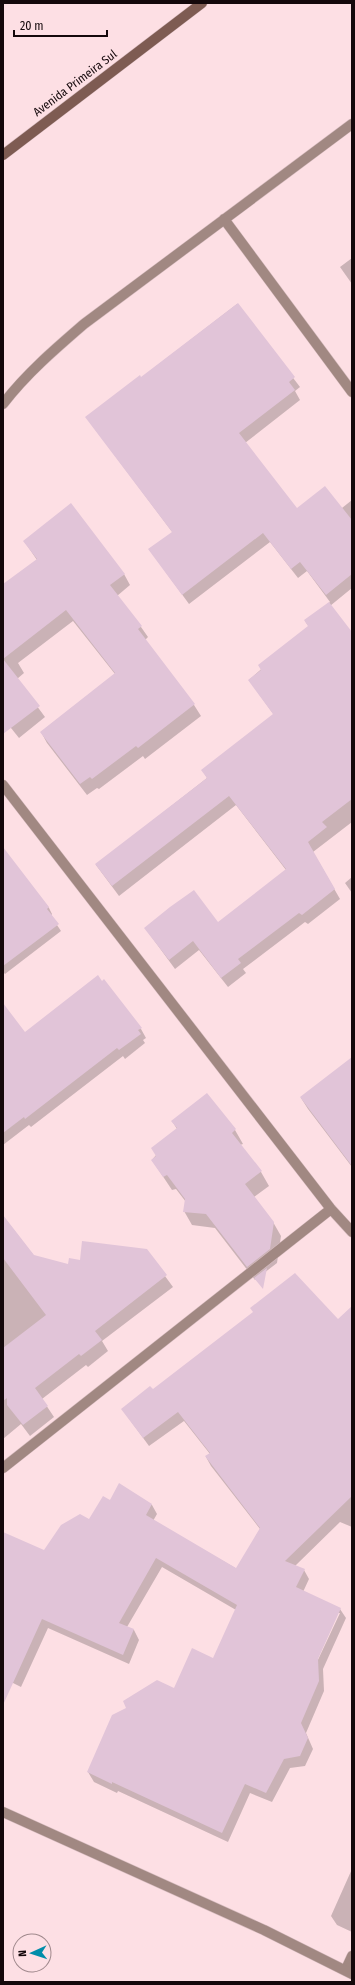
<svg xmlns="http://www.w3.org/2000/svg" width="355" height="1985" viewBox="0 0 355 1985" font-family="'Fira Sans Condensed',sans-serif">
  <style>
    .shadow { fill: #0003; fill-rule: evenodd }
    .building { fill: #e1c4d8 }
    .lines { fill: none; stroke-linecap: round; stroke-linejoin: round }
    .lane-casing { stroke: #d8bdc1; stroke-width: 11 }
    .street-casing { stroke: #d8bdc1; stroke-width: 11 }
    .secondary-casing { stroke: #d8bdc1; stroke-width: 11 }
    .lane { stroke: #a18882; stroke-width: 10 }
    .street { stroke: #a18882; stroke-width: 10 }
    .secondary { stroke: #7e5b52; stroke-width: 10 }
    .labels { text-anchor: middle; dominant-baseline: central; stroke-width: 4; stroke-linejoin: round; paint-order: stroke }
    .street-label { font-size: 12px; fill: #14080b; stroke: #fddfe4 }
  </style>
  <rect width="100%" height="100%" fill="#fddfe4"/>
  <path class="shadow" d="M352,258V284L340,267Z
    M237,304L300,387L295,391L300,400L245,443L296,509L342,508L352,500V588L330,606L352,634V822L313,852L340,899L308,924L305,922L243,969L246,973L228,987L199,950L175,969L145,928L218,924L286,870L236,805L119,896L96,865L207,778L203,771L274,715L249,680L309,627L305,621L330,602L307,571L298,578L270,542L189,604L149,549L173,533L86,417L141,378Z
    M24,541L124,574L130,585L117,596L141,627L148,637L145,640L194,705L201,716L145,759L143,756L99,789L97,788L87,795L47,743L41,732L115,674L73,621L18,663L24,673L17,679L45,717L19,738L3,718V585L37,560Z
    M7,854L49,908L52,914L51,916L61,931L5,974L3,972V858Z
    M352,877V893L345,883Z
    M104,981L141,1029L146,1038L143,1040L145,1043L125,1059L123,1056L31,1127L29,1125L3,1145V1031L25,1033Z
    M352,1059V1167L308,1109L301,1098Z
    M172,1121L235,1130L243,1144L240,1145L261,1172L269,1186L254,1197L273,1222L281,1236L277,1263L255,1280L215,1228L192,1225L184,1211L186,1202L176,1189L172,1190L152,1160L177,1129Z
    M3,1216L34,1256L68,1265L81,1261L146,1250L173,1287L102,1341L108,1351L88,1367L86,1365L42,1399L54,1417L30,1436L21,1424L3,1439Z
    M352,1308V1527L340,1522L295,1566L304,1570L309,1579L303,1592L340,1609L346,1618L323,1669L324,1691L306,1733L313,1749L305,1766L290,1768L272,1802L250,1793L228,1842L118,1791L117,1793L94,1782L88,1772L174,1689L213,1660L236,1610L162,1567L127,1627L134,1630L139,1640L129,1664L48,1628L21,1687L3,1678V1533L45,1552L90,1521L110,1501L120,1485L152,1505L157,1514L153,1521L237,1569L260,1529L211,1466L206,1457L210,1454L184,1421L149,1446L122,1409L153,1391L338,1321ZM337,1613H340L316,1664L315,1663Z
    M352,1869V1932L337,1925L331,1916Z"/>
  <path class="building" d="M238,303L295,377L289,382L295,390L239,433L297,508L325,486L352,520V574L326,595L300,562L291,569L263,533L182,595L148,549L172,532L85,417L140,375L141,377Z
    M71,503L125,574L110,585L142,626L138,629L195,704L138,748L136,746L92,779L90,777L80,784L40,732L115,673L66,610L3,659L40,706L3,734V584L37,559L23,541Z
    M329,602L352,632V799L322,822L327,827L308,842L335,889L302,915L299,913L238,959L241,963L221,978L193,941L169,960L144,928L170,907L194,890L218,922L286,869L229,796L112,886L95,864L207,778L201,770L273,714L248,680L261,670L258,665L308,626L304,620Z
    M3,847L49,907L47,909L59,924L3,966Z
    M98,975L102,981L104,979L142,1028L138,1030L141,1034L119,1050L117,1048L25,1119L24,1117L3,1133V1003L25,1032Z
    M352,1057V1166L300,1097Z
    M207,1093L236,1129L232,1133L262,1171L245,1184L274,1222L270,1249L247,1267L206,1214L183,1212L185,1199L167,1175L163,1177L151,1160L156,1156L151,1148L177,1128L171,1121Z
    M3,1215L34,1255L68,1264L69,1258L80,1260L82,1241L147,1249L167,1275L95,1331L102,1340L81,1356L79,1354L35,1388L48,1406L23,1425L7,1405V1398L3,1401V1348L46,1315L3,1258Z
    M267,1268L263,1289L254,1278Z
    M295,1273L338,1319L352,1306V1496L285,1561L305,1569L296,1587L341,1608L318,1659L319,1681L301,1723L308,1738L300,1756L284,1759L266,1793L245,1784L222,1833L112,1782V1784L87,1772L112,1715L126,1708L123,1701L157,1680L174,1688L192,1648L213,1658L237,1605L156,1558L119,1623L134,1629L123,1655L42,1619L3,1705V1532L44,1550L61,1525L80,1514L89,1519L103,1496L110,1500L119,1483L152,1504L146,1515L236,1568L260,1528L205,1456L210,1453L178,1412L143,1438L121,1409L150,1386L153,1389L253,1312L250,1308Z"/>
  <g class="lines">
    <defs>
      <path id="lane" d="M346,1969L352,1956"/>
      <path id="street" d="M224,219L352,392
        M3,404C26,374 55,349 84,324L352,124
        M3,785L331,1209L352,1232
        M3,1468L331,1209
        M3,1812L264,1930L352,1974"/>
      <path id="secondary" d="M3,155L202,3"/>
    </defs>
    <use href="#lane" class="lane-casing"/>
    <use href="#street" class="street-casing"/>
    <use href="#secondary" class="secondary-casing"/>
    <use href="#lane" class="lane"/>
    <use href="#street" class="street"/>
    <use href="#secondary" class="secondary"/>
  </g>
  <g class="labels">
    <g class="street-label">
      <text transform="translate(75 83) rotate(-37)">Avenida Primeira Sul</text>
    </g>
  </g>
  <rect width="355" height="1985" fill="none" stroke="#14080b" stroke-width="8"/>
  <g transform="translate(32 1953) rotate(267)"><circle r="19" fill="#fddfe4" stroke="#a0898d"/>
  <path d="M0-3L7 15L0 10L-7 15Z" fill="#008daa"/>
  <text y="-6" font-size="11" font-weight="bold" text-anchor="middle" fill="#14080b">N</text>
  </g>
  <path d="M14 30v6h93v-6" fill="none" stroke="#14080b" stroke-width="2"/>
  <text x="20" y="30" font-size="12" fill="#14080b" stroke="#fddfe4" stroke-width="3" paint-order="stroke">20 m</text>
</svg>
